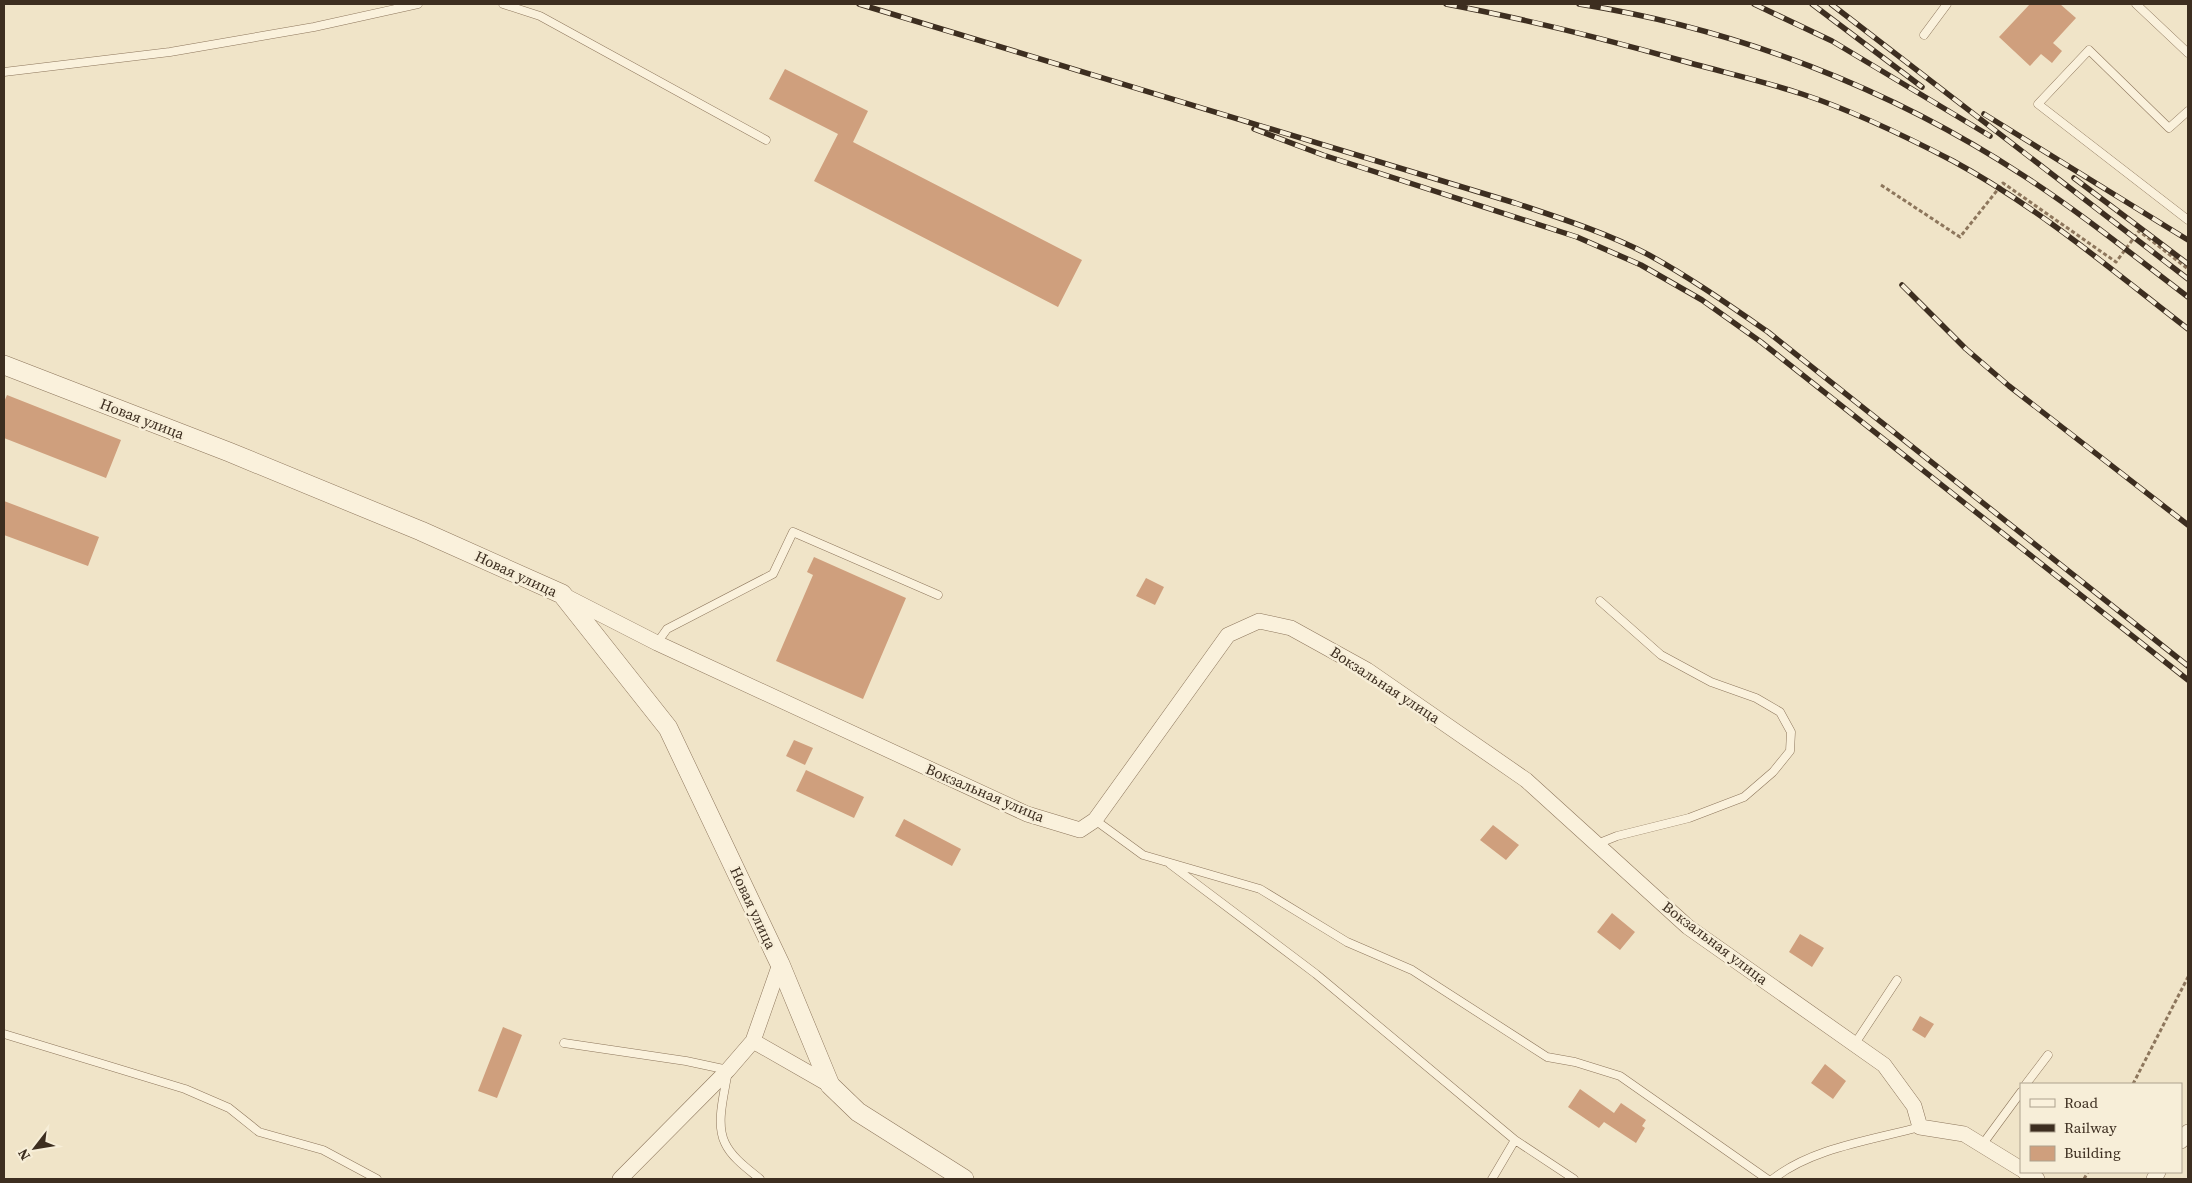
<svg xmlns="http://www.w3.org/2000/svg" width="2192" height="1183" viewBox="0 0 2192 1183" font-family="'Source Serif 4',serif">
  <rect width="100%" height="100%" fill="#f0e4c8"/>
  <path fill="#cf9f7d" d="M 2030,4 L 2060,4 L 2076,18 L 2053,43 L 2062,51 L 2052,63 L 2041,54 L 2030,66 L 1999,37 Z
    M 785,69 L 868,111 L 853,142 L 1082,260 L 1058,307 L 814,181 L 838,134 L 769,99 Z
    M 7,395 L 121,440 L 106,478 L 4,438 L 4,402 Z
    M 4,501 L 99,537 L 88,566 L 4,535 Z
    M 814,557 L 906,598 L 863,699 L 776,661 L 813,575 L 807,572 Z
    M 1146,578 L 1164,587 L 1155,605 L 1136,596 Z
    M 794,740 L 813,748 L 805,765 L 786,756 Z
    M 806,770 L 864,797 L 854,818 L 796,791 Z
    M 904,819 L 961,849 L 952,866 L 895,836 Z
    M 1493,825 L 1519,845 L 1506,860 L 1480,840 Z
    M 1612,913 L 1635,932 L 1620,950 L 1597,932 Z
    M 1800,934 L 1824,948 L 1812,967 L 1789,952 Z
    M 1920,1016 L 1934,1024 L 1925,1038 L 1912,1030 Z
    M 503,1027 L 522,1035 L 497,1098 L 478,1091 Z
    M 1825,1064 L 1846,1081 L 1833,1099 L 1811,1083 Z
    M 1580,1089 L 1614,1113 L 1621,1103 L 1646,1120 L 1642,1126 L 1645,1128 L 1636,1143 L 1604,1122 L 1599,1128 L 1568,1107 Z"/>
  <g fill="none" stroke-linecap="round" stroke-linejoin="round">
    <defs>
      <path id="service" d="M 503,4 L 540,16 L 766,140
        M 2136,4 L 2188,53
        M 1924,35 L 1947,4
        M 4,72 L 170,52 L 314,27 L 418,4
        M 2188,111 L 2169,128 L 2089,50 L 2038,104 L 2188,220
        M 657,643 L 667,629 L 773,574 L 793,532 L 938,595
        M 1095,820 L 1143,855 L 1260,889 L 1347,942 L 1412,970 L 1547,1057 L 1575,1062 L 1620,1076 L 1767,1179
        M 1597,844 L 1617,836 L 1689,818 L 1744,797 L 1773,772 L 1790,751 L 1791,732 L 1780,712 L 1756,698 L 1711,682 L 1661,655 L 1600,601
        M 1170,864 L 1316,974 L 1515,1140 L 1574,1179
        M 4,1034 L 185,1089 L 229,1108 L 259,1132 L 323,1150 L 377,1179
        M 564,1043 L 686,1061 L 728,1070 C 725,1092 715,1123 725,1143 C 732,1158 748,1169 760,1179
        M 1854,1045 L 1897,980
        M 2026,1084 L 2048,1055
        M 1982,1145 L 2021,1092
        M 1492,1179 L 1515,1140
        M 1773,1179 C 1812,1148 1872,1140 1920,1127"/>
      <path id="minor" d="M 565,596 L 657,643 L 1027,814 L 1080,830 L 1095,820 L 1228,635 L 1259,621 L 1291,628 L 1367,670 L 1526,780 L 1688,927 L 1884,1065 L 1914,1106 L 1920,1127 L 1964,1134 L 2021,1169
        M 753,1041 L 830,1085
        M 2181,1141 L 2188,1132
        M 2025,1172 L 2037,1179
        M 620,1179 L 728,1070 L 753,1041 L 780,964
        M 2154,1179 L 2158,1172"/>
      <path id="tertiary" d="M 4,365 L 229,452 L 421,531 L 562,594 L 668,728 L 780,964 L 830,1085 L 858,1112 L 964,1179"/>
    </defs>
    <use href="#service" stroke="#8d765c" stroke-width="9"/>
    <use href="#minor" stroke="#8d765c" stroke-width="16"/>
    <use href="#tertiary" stroke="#8d765c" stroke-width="20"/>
    <path stroke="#8d765c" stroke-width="3" stroke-dasharray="4 2.5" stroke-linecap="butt" d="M 1881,185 L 1960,237 L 2003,183 L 2116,262 L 2139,231 L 2188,269
      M 2133,1084 L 2188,977
      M 2084,1179 L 2088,1172"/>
    <use href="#service" stroke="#faf1dc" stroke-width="8"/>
    <use href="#minor" stroke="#faf1dc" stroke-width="15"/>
    <use href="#tertiary" stroke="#faf1dc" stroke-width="19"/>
    <defs>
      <path id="rail" d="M 859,4 L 1515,203 C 1560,218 1607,233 1649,255 C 1691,278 1729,305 1768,332 L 2188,666
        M 1446,4 C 1526,19 1605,39 1683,61 C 1722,72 1763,81 1802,94 C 1854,111 1905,136 1953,161 C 2038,207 2113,271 2188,329
        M 1579,4 C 1737,29 1890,88 2024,176 C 2081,213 2134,256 2188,297
        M 1754,4 L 1832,41 L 1990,136
        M 1812,4 L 1922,87
        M 1831,4 L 2188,279
        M 1984,114 L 2188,240
        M 1254,129 L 1323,155 L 1577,237 L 1641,265 L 1702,300 L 1761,342 L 2188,680
        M 2074,178 L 2188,264
        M 1902,285 L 1966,349 L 2009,386 L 2188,525"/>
    </defs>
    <use href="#rail" stroke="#3d2e20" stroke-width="5.5"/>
    <use href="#rail" stroke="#f7eed8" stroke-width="4" stroke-dasharray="11" stroke-linecap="butt"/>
  </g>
  <g text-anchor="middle" stroke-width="5" stroke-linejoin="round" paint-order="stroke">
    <g font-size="15" fill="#3d2e20" stroke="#f7eed8">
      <text transform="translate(142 419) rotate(21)" y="5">Новая улица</text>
      <text transform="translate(516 574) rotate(25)" y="5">Новая улица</text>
      <text transform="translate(1385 685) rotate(33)" y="5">Вокзальная улица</text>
      <text transform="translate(985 793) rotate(23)" y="5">Вокзальная улица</text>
      <text transform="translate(753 908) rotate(65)" y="5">Новая улица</text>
      <text transform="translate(1715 943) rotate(37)" y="5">Вокзальная улица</text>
    </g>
  </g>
  <rect width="2192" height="1183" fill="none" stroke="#3d2e20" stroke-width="10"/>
  <rect x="2020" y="1083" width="162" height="90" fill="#f7eed8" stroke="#ada18e"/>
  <rect x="2030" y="1099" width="25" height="8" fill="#faf1dc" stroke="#ada18e"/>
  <text x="2064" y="1108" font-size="15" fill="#3d2e20">Road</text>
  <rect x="2030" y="1124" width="25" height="8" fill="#3d2e20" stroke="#ada18e"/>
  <text x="2064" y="1133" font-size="15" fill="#3d2e20">Railway</text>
  <rect x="2030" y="1146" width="25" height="15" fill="#cf9f7d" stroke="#ada18e"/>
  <text x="2064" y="1158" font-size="15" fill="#3d2e20">Building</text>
  <g transform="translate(35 1148) rotate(239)" stroke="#f7eed8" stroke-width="4" paint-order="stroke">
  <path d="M0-4L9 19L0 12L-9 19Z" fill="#3d2e20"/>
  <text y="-8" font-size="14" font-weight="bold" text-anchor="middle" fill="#3d2e20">N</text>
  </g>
</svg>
